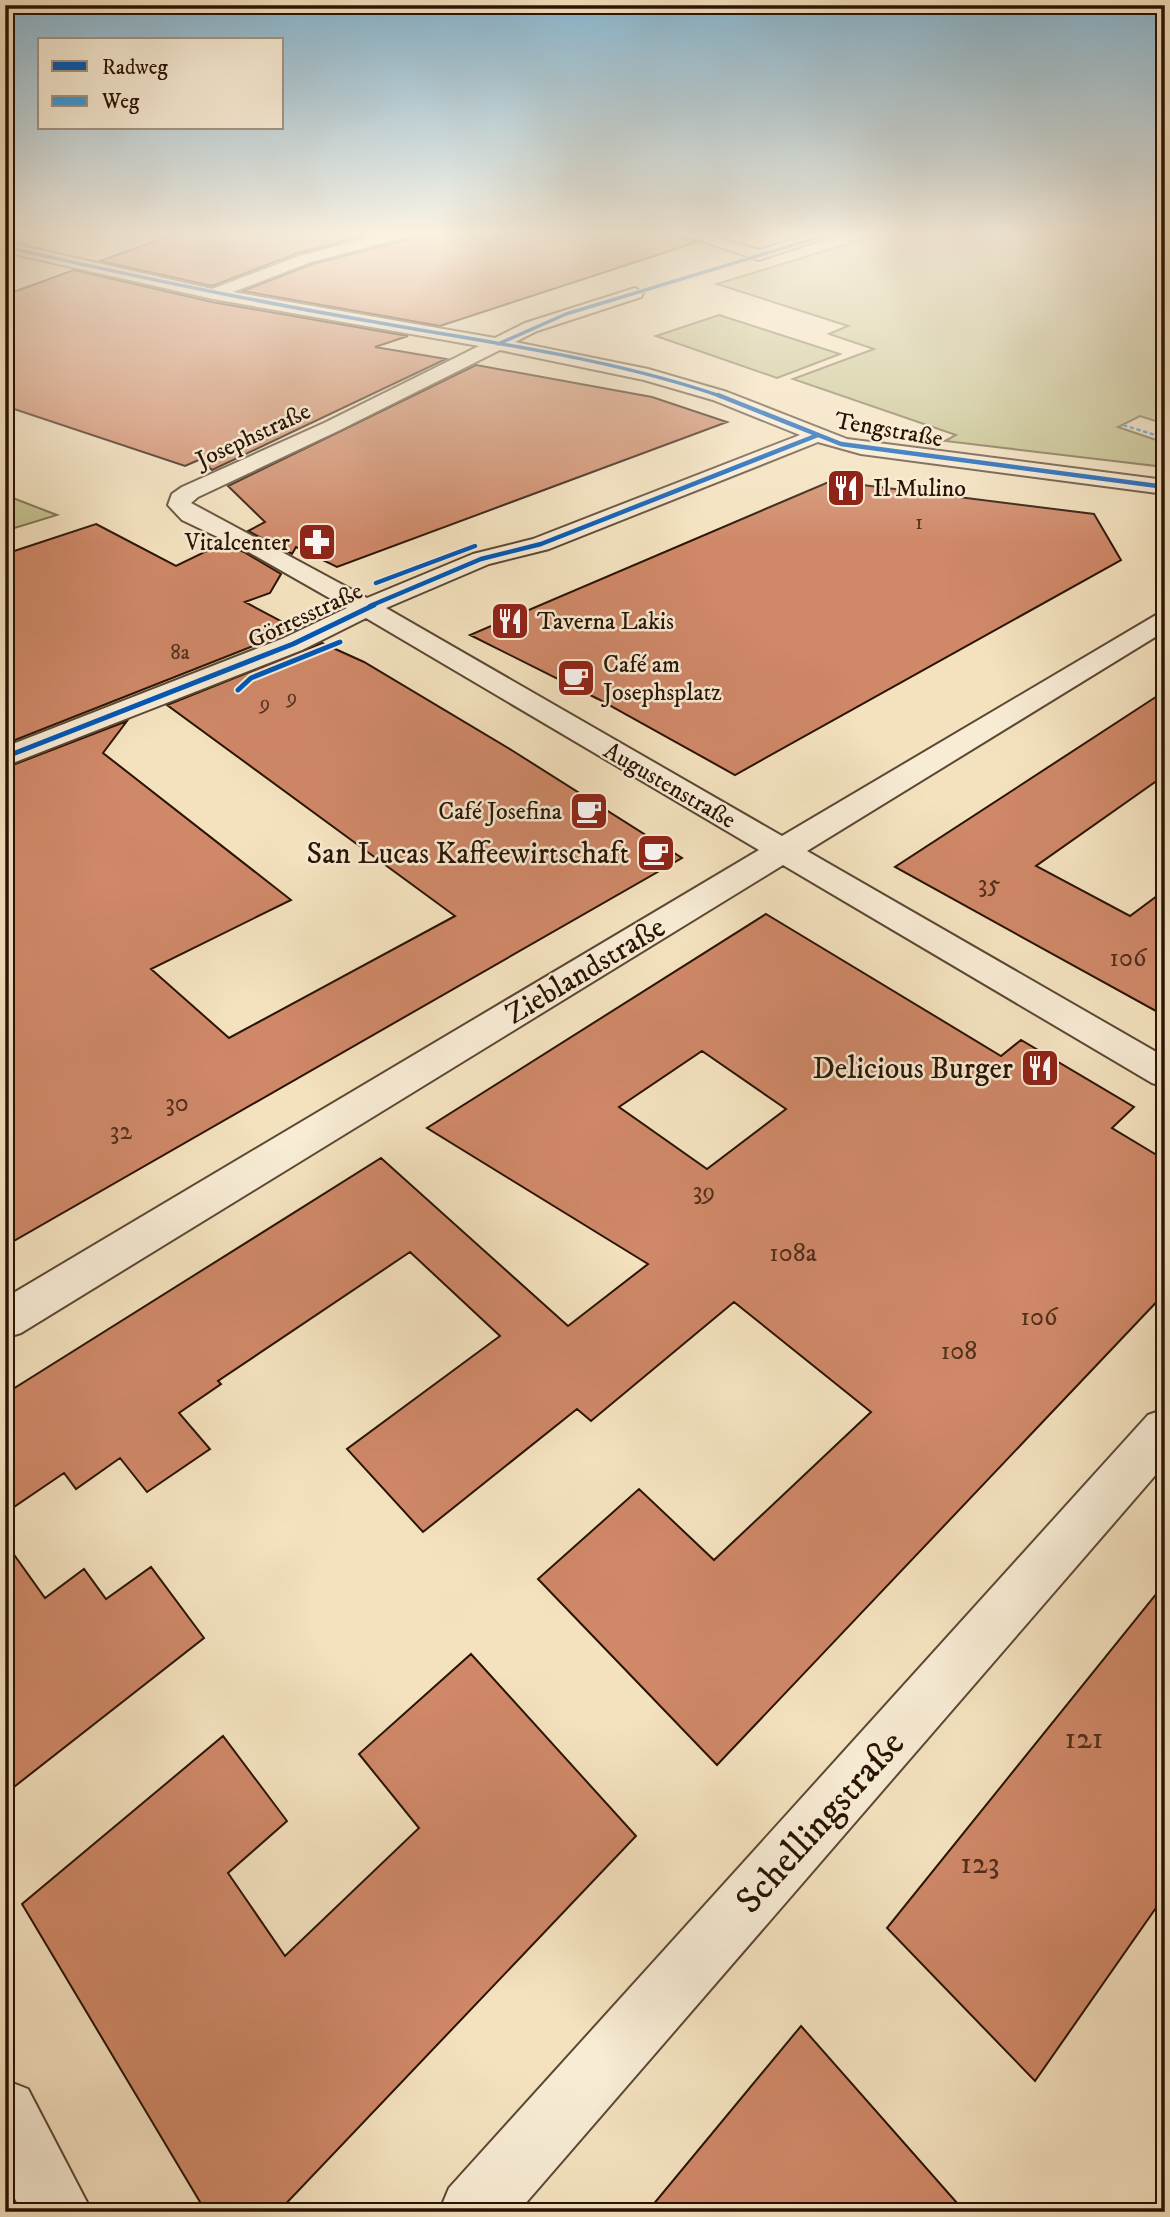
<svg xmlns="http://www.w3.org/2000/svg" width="1170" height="2217" viewBox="0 0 1170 2217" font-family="'IM FELL DW Pica',serif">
  <rect width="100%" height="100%" fill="#f4e2bf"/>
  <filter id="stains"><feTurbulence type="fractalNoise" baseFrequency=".00286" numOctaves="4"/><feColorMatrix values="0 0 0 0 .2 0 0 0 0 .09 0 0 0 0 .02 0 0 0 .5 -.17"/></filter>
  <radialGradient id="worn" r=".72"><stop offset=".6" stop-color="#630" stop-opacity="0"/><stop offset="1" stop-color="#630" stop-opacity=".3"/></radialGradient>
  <path fill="#c3c18c" stroke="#766a48" stroke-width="2" d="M 883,233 L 1165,233 L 1165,424 L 1140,416 L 1118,427 L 1165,443 L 1165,467 L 945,441 L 956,435 L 793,379 L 874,349 L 829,334 L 848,326 L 717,284 Z
    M 719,315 L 840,354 L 777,378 L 656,336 Z
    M 5,495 L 57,515 L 5,531 Z"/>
  <path fill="#cf8868" stroke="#2a1304" stroke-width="2" fill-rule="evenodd" d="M 178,233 L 377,233 L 298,253 L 212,286 L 100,261 Z
    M 415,233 L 674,233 L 697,242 L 440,326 L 243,291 L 312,264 L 410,239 Z
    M 74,270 L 212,302 L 408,336 L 375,347 L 446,359 L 212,470 L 201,459 L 185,466 L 5,406 L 5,295 Z
    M 476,365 L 652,397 L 727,422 L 337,567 L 296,547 L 292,554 L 248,531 L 265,522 L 228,486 Z
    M 831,481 L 1094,514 L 1121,560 L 735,775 L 598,699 L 470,635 Z
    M 96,524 L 176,566 L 223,543 L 244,552 L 281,574 L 270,593 L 245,602 L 296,629 L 5,744 L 5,554 Z
    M 322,643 L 364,662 L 513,751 L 682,858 L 5,1246 L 5,768 L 127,721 L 103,753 L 291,900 L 151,969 L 229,1038 L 455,916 L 167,705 Z
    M 1165,691 L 1165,775 L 1036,866 L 1130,916 L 1165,890 L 1165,1016 L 895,867 Z
    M 766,914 L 1001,1056 L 1021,1040 L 1134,1107 L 1112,1128 L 1165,1160 L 1165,1293 L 717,1765 L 538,1579 L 639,1489 L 714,1560 L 871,1412 L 734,1302 L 591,1421 L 577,1409 L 423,1532 L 347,1449 L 500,1336 L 410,1252 L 218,1381 L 221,1384 L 179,1413 L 210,1449 L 147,1492 L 120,1458 L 76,1489 L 64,1473 L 5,1513 L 5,1394 L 381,1158 L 568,1326 L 648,1264 L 427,1128 ZM 702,1051 L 786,1109 L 707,1169 L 619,1107 Z
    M 5,1542 L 45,1598 L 84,1569 L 106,1599 L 151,1567 L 204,1638 L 5,1794 Z
    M 1165,1583 L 1165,1895 L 1035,2081 L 887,1928 Z
    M 471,1654 L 636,1836 L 278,2212 L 206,2212 L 22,1904 L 223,1736 L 287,1821 L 228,1873 L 285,1956 L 419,1828 L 359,1754 Z
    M 801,2026 L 965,2212 L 647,2212 Z"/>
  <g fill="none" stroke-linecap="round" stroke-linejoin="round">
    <defs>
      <path id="minor" d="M 387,233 L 412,233 L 409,236 L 311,262 L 233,292 L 495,338 L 525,323 L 635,288 L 643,293 L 641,297 L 537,331 L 515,342 L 648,369 L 727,392 L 847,439 L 1165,480 L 1165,494 L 861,454 L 818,442 L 549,549 L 489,564 L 386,608 L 782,836 L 1156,615 L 1165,612 L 1165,631 L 807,851 L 1165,1057 L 1165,1087 L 1152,1083 L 783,865 L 21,1333 L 5,1338 L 5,1298 L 759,850 L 366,618 L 302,650 L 5,766 L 5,747 L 284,638 L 347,608 L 245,550 L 182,520 L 168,505 L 172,494 L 182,487 L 324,423 L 479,346 L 213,299 L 5,252 L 5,242 L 212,289 L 299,256 ZM 500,350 L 644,380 L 713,400 L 800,435 L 533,539 L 473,554 L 367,598 L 191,503 L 198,497 L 338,431 Z
        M 677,233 L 701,233 L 759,250 L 817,233 L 841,233 L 759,260 Z
        M 1165,1409 L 1165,1464 L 518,2212 L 439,2212 L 449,2188 L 1148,1415 Z
        M 5,2080 L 28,2089 L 92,2212 L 22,2212 L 5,2180 Z"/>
    </defs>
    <use href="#minor" stroke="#5c4733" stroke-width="4"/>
    <use href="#minor" fill="#f8ecd5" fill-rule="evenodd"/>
    <path stroke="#3d9add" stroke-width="2.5" stroke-dasharray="4.5 2.5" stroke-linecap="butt" d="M 1123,425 L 1165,438"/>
    <defs>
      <path id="cycleway-far2" d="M 5,247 C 128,275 251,301 375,322 C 490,343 611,358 723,397
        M 498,344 L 566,314 L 833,233"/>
      <path id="cycleway-far1" d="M 718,395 L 841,444 L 1165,487
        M 376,583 L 475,546
        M 370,606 L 481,559 L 541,544 L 818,435"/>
      <path id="cycleway" d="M 238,690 L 251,678 L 340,642
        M 5,757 L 293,644 L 374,605"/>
    </defs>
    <use href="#cycleway-far2" stroke="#f8ecd5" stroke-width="5"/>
    <use href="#cycleway-far1" stroke="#f8ecd5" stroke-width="7"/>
    <use href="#cycleway" stroke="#f8ecd5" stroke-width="9"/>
    <use href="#cycleway-far2" stroke="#0057b8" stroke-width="3.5"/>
    <use href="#cycleway-far1" stroke="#0057b8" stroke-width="4.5"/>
    <use href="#cycleway" stroke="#0057b8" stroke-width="5"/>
  </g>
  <linearGradient id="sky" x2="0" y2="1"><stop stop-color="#89b8d3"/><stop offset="0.43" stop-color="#faf2e2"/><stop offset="1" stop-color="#faf2e2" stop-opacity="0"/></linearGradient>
  <rect width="1170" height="543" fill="url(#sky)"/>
  <defs>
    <symbol id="restaurant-square" viewBox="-11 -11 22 22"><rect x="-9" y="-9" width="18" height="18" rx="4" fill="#8f2418" stroke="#f8ecd5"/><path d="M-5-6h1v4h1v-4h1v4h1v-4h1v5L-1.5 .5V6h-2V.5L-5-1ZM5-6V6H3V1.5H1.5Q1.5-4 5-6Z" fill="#fff"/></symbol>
    <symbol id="pharmacy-square" viewBox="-11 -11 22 22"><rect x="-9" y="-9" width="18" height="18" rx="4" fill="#8f2418" stroke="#f8ecd5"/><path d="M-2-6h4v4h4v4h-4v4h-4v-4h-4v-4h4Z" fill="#fff"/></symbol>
    <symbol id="cafe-square" viewBox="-11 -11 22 22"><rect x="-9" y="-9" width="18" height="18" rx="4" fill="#8f2418" stroke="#f8ecd5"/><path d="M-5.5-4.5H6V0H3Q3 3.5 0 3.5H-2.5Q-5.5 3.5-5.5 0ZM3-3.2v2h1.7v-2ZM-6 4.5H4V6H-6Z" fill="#fff"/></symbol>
  </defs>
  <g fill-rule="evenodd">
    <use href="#restaurant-square" x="824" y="466" width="44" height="44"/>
    <use href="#pharmacy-square" x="295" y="520" width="44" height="44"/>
    <use href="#restaurant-square" x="488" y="599" width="44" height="44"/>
    <use href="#cafe-square" x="554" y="656" width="44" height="44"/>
    <use href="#cafe-square" x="567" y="789" width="44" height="44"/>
    <use href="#cafe-square" x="634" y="831" width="44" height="44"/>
    <use href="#restaurant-square" x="1018" y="1046" width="44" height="44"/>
  </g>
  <g text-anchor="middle" stroke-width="5" stroke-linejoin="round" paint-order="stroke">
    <g font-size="21" fill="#53301d">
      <text x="919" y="529">1</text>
      <text x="180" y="659">8a</text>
      <text x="292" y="704">9</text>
      <text x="265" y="710">9</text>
    </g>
    <g font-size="24" fill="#2a1304" stroke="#f8ecd5">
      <text transform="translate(889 429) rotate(10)" y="8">Tengstraße</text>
      <text transform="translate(253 435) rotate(-25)" y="8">Josephstraße</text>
      <text transform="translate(305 615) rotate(-25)" y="8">Görresstraße</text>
      <text transform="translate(670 785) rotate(30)" y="8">Augustenstraße</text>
    </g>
    <g font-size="24" fill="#2a1304" stroke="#f8ecd5" text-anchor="start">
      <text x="873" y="496">Il Mulino</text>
      <text x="290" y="550" text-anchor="end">Vitalcenter</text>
      <text x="537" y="629">Taverna Lakis</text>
      <text x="603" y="672">Café am<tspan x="603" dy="28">Josephsplatz</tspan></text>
      <text x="562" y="819" text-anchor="end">Café Josefina</text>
    </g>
    <g font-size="26" fill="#53301d">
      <text x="989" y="892">35</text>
      <text x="1128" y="966">106</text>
      <text x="177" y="1111">30</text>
      <text x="121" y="1139">32</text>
      <text x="704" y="1199">39</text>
      <text x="793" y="1261">108a</text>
      <text x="1039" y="1325">106</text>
      <text x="959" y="1359">108</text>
    </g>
    <g font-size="30" fill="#2a1304" stroke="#f8ecd5" text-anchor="end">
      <text x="629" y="863">San Lucas Kaffeewirtschaft</text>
      <text x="1013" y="1078">Delicious Burger</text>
    </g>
    <g font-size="30" fill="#2a1304" stroke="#f8ecd5">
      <text transform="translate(585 970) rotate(-31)" y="10">Zieblandstraße</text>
    </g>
    <g font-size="32" fill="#53301d">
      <text x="1084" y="1748">121</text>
      <text x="980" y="1873">123</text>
    </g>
    <g font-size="37" fill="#2a1304" stroke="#f8ecd5">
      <text transform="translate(819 1821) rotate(-48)" y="13">Schellingstraße</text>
    </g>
  </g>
  <rect width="1170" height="2217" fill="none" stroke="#f4e2bf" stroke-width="28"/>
  <rect x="7" y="7" width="1156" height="2203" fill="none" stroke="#2a1304" stroke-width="3.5"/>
  <rect x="14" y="14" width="1142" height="2189" fill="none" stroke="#2a1304" stroke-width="2"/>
  <rect x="38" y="38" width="245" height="91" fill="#f8ecd5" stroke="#a69581" stroke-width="2"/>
  <rect x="52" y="61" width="35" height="10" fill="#0057b8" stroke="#a69581" stroke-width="2"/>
  <text x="102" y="74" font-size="21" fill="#2a1304">Radweg</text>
  <rect x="52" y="96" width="35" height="10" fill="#3d9add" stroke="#a69581" stroke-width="2"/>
  <text x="102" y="108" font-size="21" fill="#2a1304">Weg</text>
  <rect width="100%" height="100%" filter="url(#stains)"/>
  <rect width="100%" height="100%" fill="url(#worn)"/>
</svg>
